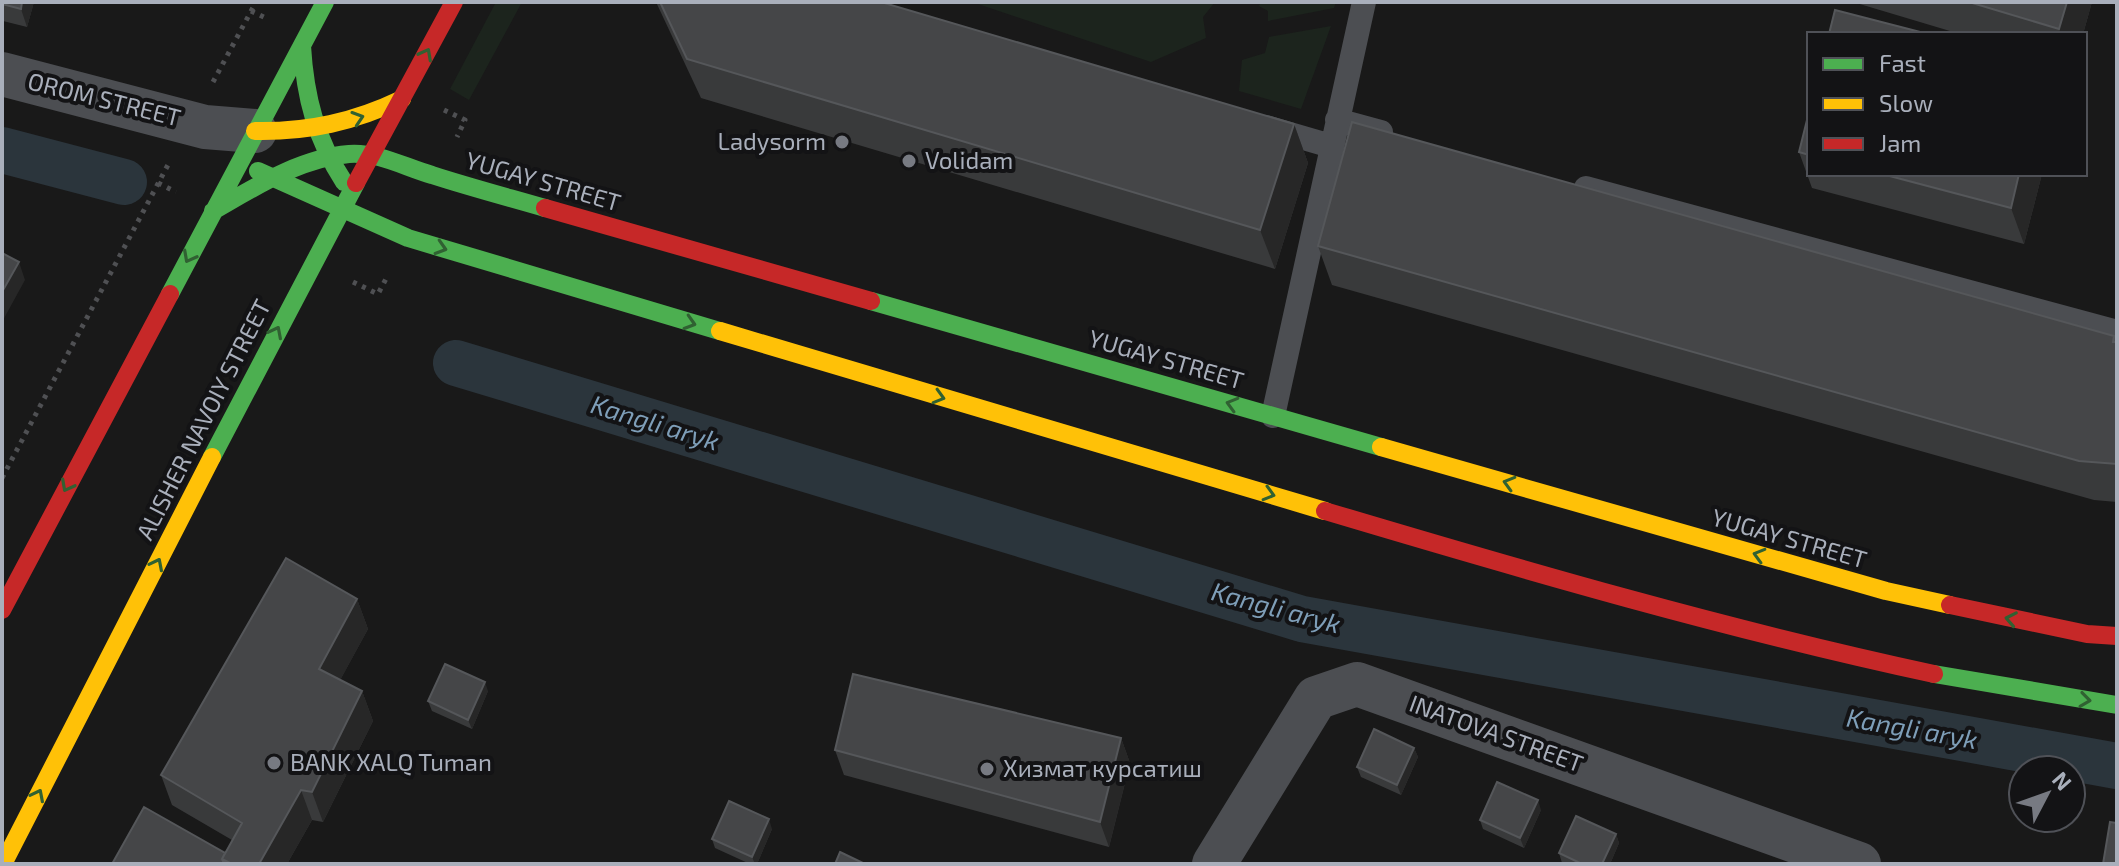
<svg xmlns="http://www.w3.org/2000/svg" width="2119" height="866" viewBox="0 0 2119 866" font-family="'Exo 2',sans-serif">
  <rect width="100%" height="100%" fill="#191919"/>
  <path fill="#1c241d" d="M 496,2 L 522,2 L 469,100 L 450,89 Z
    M 972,2 L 1215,2 L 1203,17 L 1206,38 L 1151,62 Z
    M 1261,2 L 1336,2 L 1334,8 L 1268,21 L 1268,11 L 1259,6 Z
    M 1331,26 L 1301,109 L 1239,91 L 1242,60 L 1265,53 L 1269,37 Z"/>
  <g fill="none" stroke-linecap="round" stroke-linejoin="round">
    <path stroke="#2b353c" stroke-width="46" d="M 2,150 L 124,182
      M 456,363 L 1302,619 L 2117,766"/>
    <path stroke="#4f5053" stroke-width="5" stroke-dasharray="4 6" stroke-linecap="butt" d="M 251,11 L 268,19
      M 213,82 L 256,2
      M 444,110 L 465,120 L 457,137
      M 158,183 L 176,192
      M 353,282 L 378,294 L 388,275
      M 2,478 L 170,161"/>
    <path stroke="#4c4e52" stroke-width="24" d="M 1337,120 L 1381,132
      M 1266,127 L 1331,146
      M 1586,188 L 2117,332
      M 1273,416 L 1364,2"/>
    <path stroke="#4c4e52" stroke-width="44" d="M 2,74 L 205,127 L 255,131
      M 1214,864 L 1316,698 L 1357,684 L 1859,864"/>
    <path stroke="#4caf50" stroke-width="18" d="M 302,46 C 305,97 316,139 344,182
      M 258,171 L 408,238 L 720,331
      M 213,211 C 255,187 300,158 349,154 C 379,152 404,167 432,175 C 469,187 507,197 545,208
      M 170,294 L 325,2
      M 871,301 L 1381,447
      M 212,457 L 356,183
      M 1934,674 L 2117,705"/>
    <path stroke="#ffc107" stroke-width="18" d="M 255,131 C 308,132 354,122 402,99
      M 720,331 L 1325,511
      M 1381,447 L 1886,591 L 1950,605
      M 3,864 L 212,457"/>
    <path stroke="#c62828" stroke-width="18" d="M 356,183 L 454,2
      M 545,208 L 871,301
      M 1325,511 C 1526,571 1729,630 1934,674
      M 1950,605 L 2087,634 L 2117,636
      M 2,610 L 170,294"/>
  </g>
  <path fill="#393a3b" d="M 2,2 L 34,2 L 27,27 L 3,21 Z
    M 656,2 L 881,2 L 1294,124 L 1308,163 L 1275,269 L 701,98 Z
    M 1853,2 L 2092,2 L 2083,34 L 1960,34 Z
    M 1809,112 L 1809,174 L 2042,174 L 2024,244 L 1812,188 L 1799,152 Z
    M 1318,246 L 2117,342 L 2117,502 L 2094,500 L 1332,285 Z
    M 357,599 L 368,629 L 340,680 L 362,691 L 373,721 L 323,822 L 312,820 L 287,864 L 112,864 L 225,853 L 232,840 L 172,805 L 161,775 Z
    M 488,691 L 472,729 L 432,711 L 428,701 Z
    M 1121,738 L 1130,763 L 1109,847 L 844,775 L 835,750 Z
    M 1414,748 L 1418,757 L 1401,795 L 1361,777 L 1357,767 Z
    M 1541,810 L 1524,848 L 1483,829 L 1480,820 Z
    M 772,829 L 757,864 L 750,864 L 715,848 L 712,839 Z
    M 1616,834 L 1619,843 L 1610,864 L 1562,863 L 1559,853 Z"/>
  <path fill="#272727" d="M 22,2 L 34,2 L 27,27 L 21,9 Z
    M 2067,2 L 2092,2 L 2083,34 L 2061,34 L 2059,29 Z
    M 1294,124 L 1308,163 L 1275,269 L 1260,230 Z
    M 2019,174 L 2042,174 L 2024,244 L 2011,208 Z
    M 19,262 L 25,280 L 2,322 L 2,292 Z
    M 357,599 L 368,629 L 330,699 L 319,669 Z
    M 485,682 L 488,691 L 472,729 L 468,720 Z
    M 362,691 L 373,721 L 323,822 L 312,792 Z
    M 1121,738 L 1130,763 L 1109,847 L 1100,822 Z
    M 1414,748 L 1418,757 L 1401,795 L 1397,785 Z
    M 301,790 L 312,820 L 287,864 L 259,864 Z
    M 1538,800 L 1541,810 L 1524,848 L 1520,838 Z
    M 769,819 L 772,829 L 757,864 L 755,864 L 752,857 Z
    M 1616,834 L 1619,843 L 1610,864 L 1602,864 Z"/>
  <path fill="#454648" stroke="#55575a" stroke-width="2" d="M 2,2 L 22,2 L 21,9 L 2,4 Z
    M 660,2 L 881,2 L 1294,124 L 1260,230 L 687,59 Z
    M 1969,2 L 2067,2 L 2059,29 Z
    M 1835,10 L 1928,34 L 1829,34 Z
    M 1809,112 L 1809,155 L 1799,152 Z
    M 1352,122 L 2114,336 L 2113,342 L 2117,342 L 2117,464 L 2079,461 L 1318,246 Z
    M 1882,174 L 2019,174 L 2011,208 Z
    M 2,253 L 19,262 L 2,292 Z
    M 286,558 L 357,599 L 319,669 L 362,691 L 312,792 L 301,790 L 259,864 L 232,864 L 222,859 L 242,823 L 161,775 Z
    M 445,664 L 485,682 L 468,720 L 428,701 Z
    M 853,674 L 1121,738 L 1100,822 L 835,750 Z
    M 1374,729 L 1414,748 L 1397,785 L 1357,767 Z
    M 1497,782 L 1538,800 L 1520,838 L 1480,820 Z
    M 729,801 L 769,819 L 752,857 L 712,839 Z
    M 144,807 L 225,853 L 222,859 L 224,864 L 112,864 Z
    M 1576,816 L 1616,834 L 1602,864 L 1582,864 L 1559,853 Z
    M 2110,822 L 2117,823 L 2117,864 L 2103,864 Z
    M 840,852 L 865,864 L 835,864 Z"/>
  <defs><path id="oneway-chevron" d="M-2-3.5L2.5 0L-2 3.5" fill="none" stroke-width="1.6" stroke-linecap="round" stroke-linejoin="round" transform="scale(2)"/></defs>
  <g stroke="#306132">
    <use href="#oneway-chevron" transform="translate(426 54) rotate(-62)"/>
    <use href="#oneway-chevron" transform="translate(358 118) rotate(-18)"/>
    <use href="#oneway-chevron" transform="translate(441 248) rotate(17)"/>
    <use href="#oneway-chevron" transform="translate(189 257) rotate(118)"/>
    <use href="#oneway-chevron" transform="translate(690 323) rotate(17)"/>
    <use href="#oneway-chevron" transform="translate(276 332) rotate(-63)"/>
    <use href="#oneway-chevron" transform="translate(939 397) rotate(16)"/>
    <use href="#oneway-chevron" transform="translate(1232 404) rotate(-164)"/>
    <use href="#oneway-chevron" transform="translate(1509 483) rotate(-164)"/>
    <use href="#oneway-chevron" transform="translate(67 486) rotate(118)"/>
    <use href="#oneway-chevron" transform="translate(1269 494) rotate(16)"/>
    <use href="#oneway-chevron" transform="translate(1759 555) rotate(-164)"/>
    <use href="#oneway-chevron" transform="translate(157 564) rotate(-63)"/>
    <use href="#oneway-chevron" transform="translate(2011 619) rotate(-169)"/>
    <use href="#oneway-chevron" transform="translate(2085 700) rotate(8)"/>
    <use href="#oneway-chevron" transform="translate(38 795) rotate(-63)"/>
  </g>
  <g fill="#777a82" stroke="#131315" stroke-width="3">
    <circle cx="842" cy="142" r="8"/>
    <circle cx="909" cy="161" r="8"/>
    <circle cx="274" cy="763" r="8"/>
    <circle cx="987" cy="769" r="8"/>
  </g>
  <g text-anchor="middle" stroke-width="8" stroke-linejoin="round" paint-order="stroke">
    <g font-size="24" fill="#a9afbb" stroke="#131315">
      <text transform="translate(104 100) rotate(14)" y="8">OROM STREET</text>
      <text transform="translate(543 182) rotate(16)" y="8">YUGAY STREET</text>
      <text transform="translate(1166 360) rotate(16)" y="8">YUGAY STREET</text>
      <text transform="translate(204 420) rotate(-63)" y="8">ALISHER NAVOIY STREET</text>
      <text transform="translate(1789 539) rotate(16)" y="8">YUGAY STREET</text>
      <text transform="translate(1496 734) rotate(20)" y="8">INATOVA STREET</text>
    </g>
    <g font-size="24" fill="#a9afbb" stroke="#131315" text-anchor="start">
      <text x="826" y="150" text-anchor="end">Ladysorm</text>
      <text x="925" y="169">Volidam</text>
      <text x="290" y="771">BANK XALQ Tuman</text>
      <text x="1003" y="777">Хизмат курсатиш</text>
    </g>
    <g font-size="26" font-style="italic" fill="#7e9eb8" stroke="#131315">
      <text transform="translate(655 423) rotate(17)" y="9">Kangli aryk</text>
      <text transform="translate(1276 608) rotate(15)" y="9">Kangli aryk</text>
      <text transform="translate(1912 729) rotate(10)" y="9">Kangli aryk</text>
    </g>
  </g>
  <rect width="2119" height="866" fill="none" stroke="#a9afbb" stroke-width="8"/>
  <rect x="1807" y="32" width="280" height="144" fill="#131315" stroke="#4f5157" stroke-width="2"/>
  <rect x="1823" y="58" width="40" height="12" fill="#4caf50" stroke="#4f5157" stroke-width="2"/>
  <text x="1879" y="72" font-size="24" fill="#a9afbb">Fast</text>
  <rect x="1823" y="98" width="40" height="12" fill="#ffc107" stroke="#4f5157" stroke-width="2"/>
  <text x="1879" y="112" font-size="24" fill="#a9afbb">Slow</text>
  <rect x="1823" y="138" width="40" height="12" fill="#c62828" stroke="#4f5157" stroke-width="2"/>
  <text x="1879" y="152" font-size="24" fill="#a9afbb">Jam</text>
  <g transform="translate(2047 794) rotate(49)"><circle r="38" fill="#131315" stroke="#4f5157" stroke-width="2"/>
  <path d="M0-6L14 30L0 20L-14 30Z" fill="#777a82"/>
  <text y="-12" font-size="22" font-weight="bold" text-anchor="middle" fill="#a9afbb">N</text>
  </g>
</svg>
